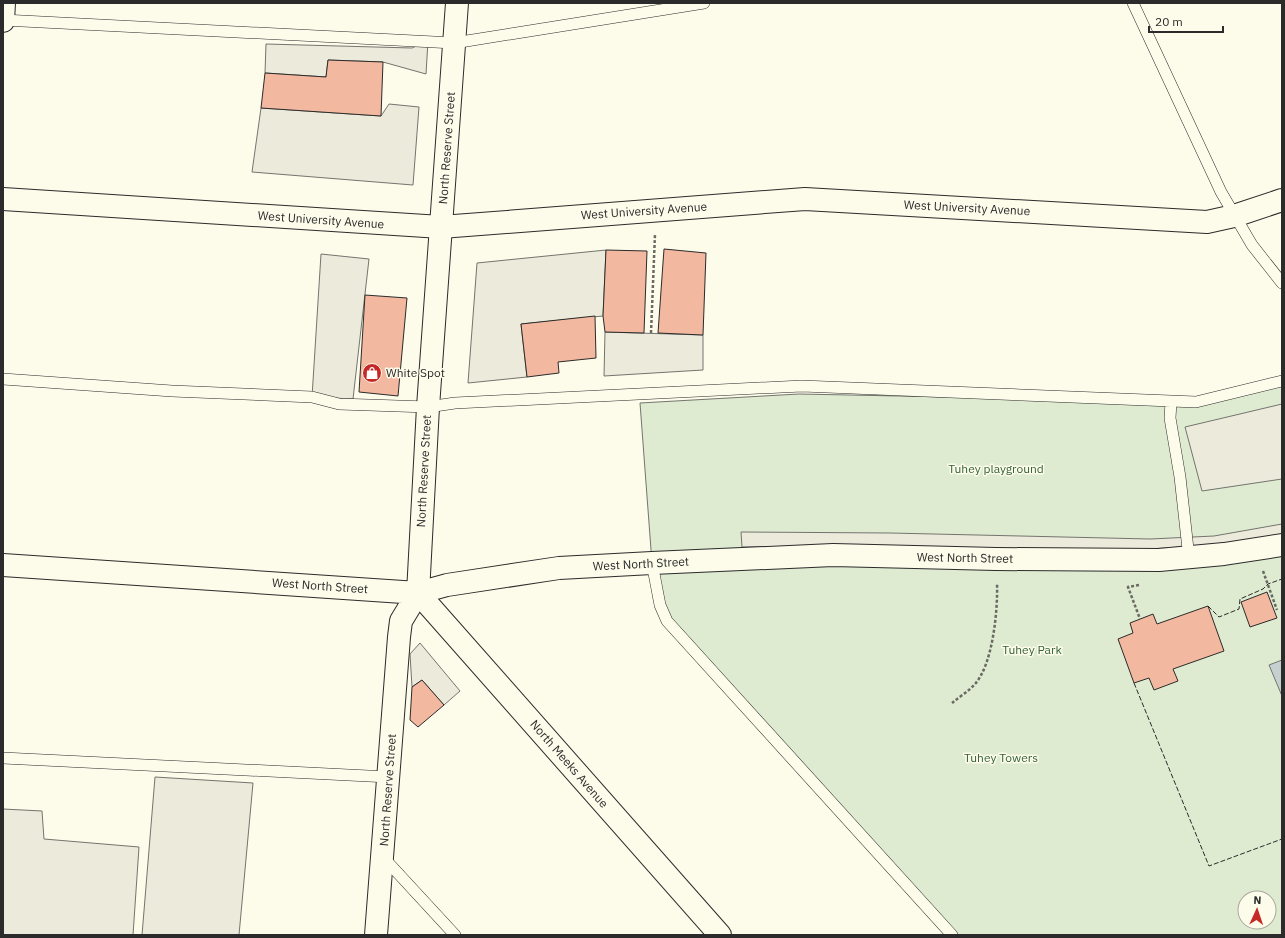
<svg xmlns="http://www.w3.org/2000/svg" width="1285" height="938" viewBox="0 0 1285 938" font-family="'IBM Plex Sans',sans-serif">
  <rect width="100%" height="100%" fill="#fdfbea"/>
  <path fill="#deebd1" stroke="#74746e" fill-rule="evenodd" d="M 1282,385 L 1282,935 L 952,935 L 667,621 L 652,563 L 640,403 L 799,394 L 1196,402 ZM 1245,898 L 1269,898 L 1269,922 L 1245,922 Z"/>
  <path fill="#eceadb" stroke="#74746e" d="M 428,41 L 426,74 L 383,62 L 328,60 L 326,77 L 265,73 L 266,44 L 412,48 Z
    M 389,104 L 419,107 L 413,185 L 252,172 L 261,108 L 381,116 Z
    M 606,250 L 603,316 L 521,324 L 527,377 L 468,383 L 477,263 Z
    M 321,254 L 369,259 L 353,399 L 312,397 Z
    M 605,332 L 703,335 L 703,370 L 604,376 Z
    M 1282,404 L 1282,479 L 1202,491 L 1185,427 Z
    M 1282,524 L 1282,534 L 1217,545 L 1130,550 L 849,546 L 742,547 L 741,532 L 890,533 L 1150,539 L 1214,536 Z
    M 420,643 L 460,691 L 444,705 L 422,680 L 412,687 L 410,654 Z
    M 155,777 L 253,783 L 239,935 L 142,935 Z
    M 3,809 L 42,811 L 44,839 L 139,847 L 133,935 L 3,935 Z"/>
  <path fill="#c7d0d0" stroke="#74746e" d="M 1282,660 L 1282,696 L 1269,665 Z"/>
  <path fill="#f2b8a0" stroke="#2b2b2b" d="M 328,60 L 383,62 L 381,116 L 261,108 L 265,73 L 326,77 Z
    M 664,249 L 706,253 L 703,335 L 658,333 Z
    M 606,250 L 647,251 L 644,333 L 605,332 L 603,316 Z
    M 365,295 L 407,298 L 398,396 L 359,392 Z
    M 595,316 L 596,358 L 558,362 L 559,373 L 527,377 L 521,324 Z
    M 1267,592 L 1277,618 L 1250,627 L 1241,602 Z
    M 1208,606 L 1224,651 L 1173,669 L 1178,681 L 1154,690 L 1149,678 L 1134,683 L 1118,639 L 1133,633 L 1130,623 L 1153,614 L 1157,624 Z
    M 422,680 L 444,705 L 418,727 L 410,720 L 412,687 Z"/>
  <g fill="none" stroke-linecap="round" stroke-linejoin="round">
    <defs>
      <path id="lane" d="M 1133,3 L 1221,192 L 1252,245 L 1282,283
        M 3,20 L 454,43 L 704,3
        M 3,379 L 172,391 L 312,397 L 339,404 L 428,407 L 455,403 L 802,386 L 1196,402 L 1282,381
        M 1171,402 L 1170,418 L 1180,477 L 1189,558
        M 652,563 L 660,605 L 667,621 L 952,935
        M 3,758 L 389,777
        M 383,857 L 455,935"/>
      <path id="street" d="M 3,21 L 4,3
        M 3,565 L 418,593 L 447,585 L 559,568 L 652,563 L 833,555 L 996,559 L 1159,560 L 1224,554 L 1282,545
        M 418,593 L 720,935
        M 376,935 L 399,637 L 401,621 L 418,593 L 428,407 L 457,3"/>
      <path id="secondary" d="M 3,199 L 441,227 L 805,199 L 1207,222 L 1234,216 L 1282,200"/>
    </defs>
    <use href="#lane" stroke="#2b2b2b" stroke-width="12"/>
    <use href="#street" stroke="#2b2b2b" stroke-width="24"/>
    <use href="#secondary" stroke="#2b2b2b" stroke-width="24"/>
    <path stroke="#6a6964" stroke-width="2.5" stroke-dasharray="3 2" stroke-linecap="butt" d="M 651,333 L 655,234
      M 1263,571 L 1277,610
      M 1139,585 L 1128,587 L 1140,619
      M 952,703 C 959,697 969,691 975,684 C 993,664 998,609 997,583"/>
    <use href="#lane" stroke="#fdfbea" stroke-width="11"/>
    <use href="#street" stroke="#fdfbea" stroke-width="22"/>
    <use href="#secondary" stroke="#fdfbea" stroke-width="22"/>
    <path stroke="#2b2b2b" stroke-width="1" stroke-dasharray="5 2" stroke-linecap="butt" d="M 1208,606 L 1219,617 L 1239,609 L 1240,599 L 1263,589 L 1268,584 L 1282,579
      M 1134,683 L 1209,866 L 1282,839"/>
  </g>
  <defs>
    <symbol id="shop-disc" viewBox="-11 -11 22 22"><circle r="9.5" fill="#c62828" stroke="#fdfbea"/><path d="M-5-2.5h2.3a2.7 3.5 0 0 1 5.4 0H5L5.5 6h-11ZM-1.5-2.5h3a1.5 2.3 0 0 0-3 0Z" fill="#fff"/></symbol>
  </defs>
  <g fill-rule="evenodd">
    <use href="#shop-disc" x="361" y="362" width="22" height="22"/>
  </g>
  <g text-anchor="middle" stroke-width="3" stroke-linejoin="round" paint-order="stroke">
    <g font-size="12" fill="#2b2b2b" stroke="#fdfbea">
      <text transform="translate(447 148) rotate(-86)" y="4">North Reserve Street</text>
      <text transform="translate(967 208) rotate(3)" y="4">West University Avenue</text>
      <text transform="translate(644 211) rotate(-4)" y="4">West University Avenue</text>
      <text transform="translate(321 220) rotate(4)" y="4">West University Avenue</text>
      <text transform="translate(424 471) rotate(-87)" y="4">North Reserve Street</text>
      <text transform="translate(965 558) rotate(1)" y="4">West North Street</text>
      <text transform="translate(641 564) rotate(-3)" y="4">West North Street</text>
      <text transform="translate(320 586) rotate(4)" y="4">West North Street</text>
      <text transform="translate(569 764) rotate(49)" y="4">North Meeks Avenue</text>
      <text transform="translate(388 790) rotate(-86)" y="4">North Reserve Street</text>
    </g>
    <g font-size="12" fill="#2b2b2b" stroke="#fdfbea" text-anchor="start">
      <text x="386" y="377">White Spot</text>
    </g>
    <g font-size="12" fill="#34623c" stroke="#fdfbea">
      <text x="996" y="473">Tuhey playground</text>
      <text x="1032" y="654">Tuhey Park</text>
      <text x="1001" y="762">Tuhey Towers</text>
    </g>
  </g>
  <rect width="1285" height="938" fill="none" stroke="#2b2b2b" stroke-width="8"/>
  <g transform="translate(1257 910) rotate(3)"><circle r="19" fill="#fdfbea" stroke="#a9a89e"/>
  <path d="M0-3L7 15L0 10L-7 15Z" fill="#c62828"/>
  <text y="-6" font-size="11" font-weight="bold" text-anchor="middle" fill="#2b2b2b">N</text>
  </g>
  <path d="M1149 26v6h74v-6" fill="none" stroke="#2b2b2b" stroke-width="2"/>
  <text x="1155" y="26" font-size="12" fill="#2b2b2b" stroke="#fdfbea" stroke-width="3" paint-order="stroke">20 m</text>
</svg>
